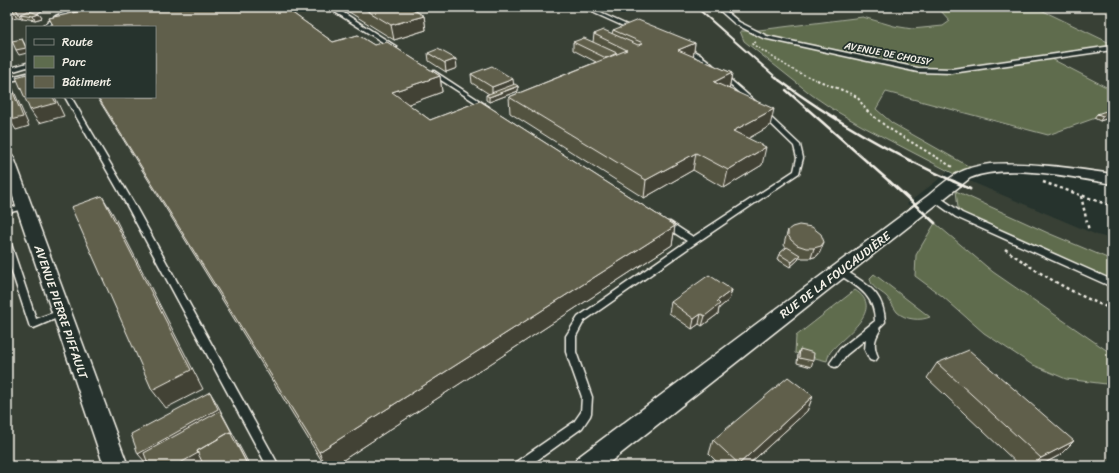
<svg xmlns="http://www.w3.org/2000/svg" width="1119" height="473" viewBox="0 0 1119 473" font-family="Sriracha,sans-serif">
  <rect width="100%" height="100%" fill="#26332d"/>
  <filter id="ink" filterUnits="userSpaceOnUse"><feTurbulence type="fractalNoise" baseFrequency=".025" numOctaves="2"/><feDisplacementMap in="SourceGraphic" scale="8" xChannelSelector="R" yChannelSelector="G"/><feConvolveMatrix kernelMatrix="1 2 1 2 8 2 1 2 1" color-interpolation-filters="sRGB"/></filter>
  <g filter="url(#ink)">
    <path fill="#374036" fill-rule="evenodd" d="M 7,7 L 1112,7 L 1112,179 L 1057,170 L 977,171 L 892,123 L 876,109 L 886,93 L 812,95 L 862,126 L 909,149 L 948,172 L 907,204 L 920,210 L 960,177 L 1097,235 L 1112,239 L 1112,466 L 7,466 ZM 27,27 L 155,27 L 155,97 L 27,97 Z"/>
    <path fill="#5e6c4e" stroke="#a9ae9b" d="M 1035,7 L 1112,44 L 1112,48 L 1048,57 L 1112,90 L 1112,112 L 1048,135 L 886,92 L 876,109 L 892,123 L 977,171 L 960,177 L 862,126 L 834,110 L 812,95 L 744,41 L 740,31 L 751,31 L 863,17 L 894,26 L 912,29 L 943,26 L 950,21 L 940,10 L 944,8 Z
      M 956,191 L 1048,233 L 1112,260 L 1112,284 L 959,215 Z
      M 935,223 L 993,272 L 1112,354 L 1112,387 L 1106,384 L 1066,379 L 1031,364 L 984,333 L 942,296 L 915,276 L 916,255 Z
      M 874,274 L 930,317 C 921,321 905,320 897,312 C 893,307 891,301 886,296 C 879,290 871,288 870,278 Z
      M 855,290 C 886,309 844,336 832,350 C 829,353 828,357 827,361 L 795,353 L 796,336 Z"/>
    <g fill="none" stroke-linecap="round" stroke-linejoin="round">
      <defs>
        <path id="lane" d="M 77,7 L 85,7 L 64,15 L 47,27 L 42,27 L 56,16 Z
          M 327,7 L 336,8 L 397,47 L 392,48 Z
          M 581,7 L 587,7 L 636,29 L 632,30 Z
          M 716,7 L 721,7 L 739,22 L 767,36 L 918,68 L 952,69 L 1112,46 L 1112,50 L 952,73 L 918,72 L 763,38 L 735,24 Z
          M 682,48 C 694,48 709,61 717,69 L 712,70 L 695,56 L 682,50 Z
          M 27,63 L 27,67 L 7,73 L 7,69 Z
          M 430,71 L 434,71 L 489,107 L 488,108 L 484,108 L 430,73 Z
          M 27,73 L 27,77 L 7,82 L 7,78 Z
          M 721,75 L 725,75 L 757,103 L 757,105 L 753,105 L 721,77 Z
          M 65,97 L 71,97 L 133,202 L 279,466 L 267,466 L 125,202 Z
          M 764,112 L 766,113 L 800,145 L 803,158 L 799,173 L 693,245 L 584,321 L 576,336 L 576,352 L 592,397 L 591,413 L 590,416 L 582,428 L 529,466 L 514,466 L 516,462 L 574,422 L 581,412 L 582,397 L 566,352 L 566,336 L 578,317 L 687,241 L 664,226 L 663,224 L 664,222 L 670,222 L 693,237 L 794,171 L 797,158 L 794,146 L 762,115 L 762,113 Z
          M 932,196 L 938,196 L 962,213 L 1112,280 L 1112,287 L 956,217 L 932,200 L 931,198 Z
          M 24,204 L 27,204 L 28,206 L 27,208 L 7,213 L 7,209 Z
          M 7,241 L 11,244 L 36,319 L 61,310 L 64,311 L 66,313 L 64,315 L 36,327 L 33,328 L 30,327 L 7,257 Z
          M 840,268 C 845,270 849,273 854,276 C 873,288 884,298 885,322 L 879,328 L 880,330 C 874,340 873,346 878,357 L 876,360 L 873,361 L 870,360 L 865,350 L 866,339 L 846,355 L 838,366 L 835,367 L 832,366 L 830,363 L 840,349 L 875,321 C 875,294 856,286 837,273 L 836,271 L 837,269 Z"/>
        <path id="street" d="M 7,154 L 12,155 L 14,158 L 128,466 L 104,466 L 7,179 Z
          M 990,164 C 1031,162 1072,168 1112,174 L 1112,184 C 1073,177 1006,163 970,178 L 605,466 L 574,466 L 577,458 L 929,195 C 950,177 962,167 990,164 Z"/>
      </defs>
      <use href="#lane" stroke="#f4f1e8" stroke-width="3"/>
      <use href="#street" stroke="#f4f1e8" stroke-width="3"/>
      <path stroke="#f4f1e8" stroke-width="1.5" stroke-dasharray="2 2" stroke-linecap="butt" d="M 756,42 L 752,44 L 795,71 L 819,81"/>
      <path stroke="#f4f1e8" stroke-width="2" stroke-dasharray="2.5 2.5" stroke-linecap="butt" d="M 817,80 L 852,94 L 858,98 L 866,110 L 888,128 L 954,168"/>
      <path stroke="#f4f1e8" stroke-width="2.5" stroke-dasharray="3 3" stroke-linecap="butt" d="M 1043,182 L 1112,206
        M 1081,196 L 1089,231
        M 1005,249 C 1038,273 1073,294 1112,309"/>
      <use href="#lane" fill="#26332d" fill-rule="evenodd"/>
      <use href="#street" fill="#26332d" fill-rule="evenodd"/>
      <path stroke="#f4f1e8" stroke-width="2" d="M 696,7 L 780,81"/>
      <path stroke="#f4f1e8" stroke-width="2.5" d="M 779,80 C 834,121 893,154 955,182
        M 786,90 L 890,182"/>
      <path stroke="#f4f1e8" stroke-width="3" d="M 889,181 L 935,223
        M 953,181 L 970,189"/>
    </g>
    <path fill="#535240" stroke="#f4f1e8" d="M 7,7 L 39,7 L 42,11 L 37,13 L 39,14 L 42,18 L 35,20 L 17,17 Z
      M 102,7 L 284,7 L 333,42 L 358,35 L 374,45 L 387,42 L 440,76 L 442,92 L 408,104 L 430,120 L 480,101 L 675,226 L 672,245 L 334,466 L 325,466 L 97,97 L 155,97 L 155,27 L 54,27 L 49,18 Z
      M 341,7 L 409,7 L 424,16 L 426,30 L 394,40 Z
      M 613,30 L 695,43 L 693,57 L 732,73 L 729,89 L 770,126 L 748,138 L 762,165 L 724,188 L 693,170 L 644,198 L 510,113 L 509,97 L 596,62 L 573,50 L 573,42 L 593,42 L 594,34 L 612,34 Z
      M 428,53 L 457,68 L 446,72 L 429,61 Z
      M 471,74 L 518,86 L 518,91 L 489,102 L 486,100 L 486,95 L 489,94 L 472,83 Z
      M 1097,114 L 1111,117 L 1100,121 L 1094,118 Z
      M 788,230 L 820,252 L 817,256 L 811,258 L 802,258 L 800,257 L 798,260 L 790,267 L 777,259 L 779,254 L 786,248 L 784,245 L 785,240 Z
      M 732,290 L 729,300 L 719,308 L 718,314 L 702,326 L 699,324 L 692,329 L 669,313 L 671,302 Z
      M 800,349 L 813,361 L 811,367 L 797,363 L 798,354 Z
      M 937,363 L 1060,455 L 1039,466 L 1020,466 L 927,378 Z
      M 813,396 L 807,411 L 747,466 L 721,466 L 709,454 L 713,440 Z"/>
    <path fill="#434234" stroke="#f4f1e8" d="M 7,7 L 11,7 L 17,17 L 7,19 Z
      M 15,7 L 39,7 L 42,11 L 34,15 L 20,14 L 23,18 L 21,18 Z
      M 39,14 L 42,18 L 35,20 L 33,16 Z
      M 424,16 L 426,30 L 394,40 L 391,25 Z
      M 22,39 L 27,48 L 27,53 L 19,55 L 16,50 Z
      M 695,43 L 693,59 L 678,50 Z
      M 456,59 L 457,68 L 446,72 L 445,63 Z
      M 732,73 L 729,90 L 714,82 Z
      M 440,76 L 442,92 L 395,109 L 392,92 Z
      M 513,79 L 514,88 L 492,96 L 492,87 Z
      M 8,80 L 13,89 L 29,126 L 16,130 L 10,120 Z
      M 518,86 L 518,91 L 489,102 L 489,97 Z
      M 53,97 L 55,97 L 64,116 L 39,123 L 30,110 Z
      M 774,109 L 770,126 L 730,149 L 733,131 Z
      M 1112,113 L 1111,117 L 1100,121 L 1103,116 Z
      M 766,147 L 762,165 L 724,188 L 728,170 Z
      M 696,153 L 693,170 L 644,198 L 646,180 Z
      M 102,196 L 113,214 L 203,389 L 166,408 L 152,390 Z
      M 675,226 L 672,245 L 334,466 L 326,466 L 319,452 Z
      M 824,242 L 820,252 L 817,256 L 811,258 L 814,248 Z
      M 800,255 L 798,260 L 790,267 L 792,262 Z
      M 7,289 L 11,305 L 7,307 Z
      M 732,290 L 729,300 L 719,308 L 718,314 L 702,326 L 705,316 L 717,301 Z
      M 701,314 L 699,324 L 692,329 L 694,319 Z
      M 210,392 L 216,402 L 250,466 L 248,466 L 237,444 L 199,466 L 175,466 L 224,419 L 146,463 L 138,454 Z
      M 813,396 L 807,411 L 747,466 L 738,466 L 739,464 Z
      M 1074,441 L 1060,455 L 1039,466 L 1033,466 L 1041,458 Z"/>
    <path fill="#605f4b" stroke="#f4f1e8" d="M 102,7 L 284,7 L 333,42 L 358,35 L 374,45 L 387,42 L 440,76 L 392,92 L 430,120 L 480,101 L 675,226 L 319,452 L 98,97 L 155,97 L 155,27 L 54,27 L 49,18 Z
      M 361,7 L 409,7 L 424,16 L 391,25 Z
      M 28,11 L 39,14 L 33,16 L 20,14 Z
      M 638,20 L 695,43 L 678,50 L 732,73 L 714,82 L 774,109 L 733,131 L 766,147 L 728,170 L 696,153 L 646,180 L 509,97 L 627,50 L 594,34 L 604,30 L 638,45 L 643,43 L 613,30 Z
      M 584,38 L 617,53 L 606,58 L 573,42 Z
      M 22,39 L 26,48 L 16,50 L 12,41 Z
      M 438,49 L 456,59 L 445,63 L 428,53 Z
      M 492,66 L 513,79 L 492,87 L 471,74 Z
      M 27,74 L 27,97 L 53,97 L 56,103 L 30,110 L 16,77 Z
      M 8,80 L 23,117 L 10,120 L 7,112 L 7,81 Z
      M 515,84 L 518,86 L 489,97 L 486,95 Z
      M 1109,110 L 1112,111 L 1112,113 L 1103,116 L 1097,114 Z
      M 102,196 L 191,370 L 152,390 L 71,207 Z
      M 799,225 L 812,227 L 821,234 L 824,242 L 821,246 L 814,248 L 806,248 L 797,245 L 791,240 L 788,235 L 788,230 L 792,227 Z
      M 787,247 L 800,255 L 792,262 L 779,254 Z
      M 709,275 L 732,290 L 717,301 L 720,304 L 705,316 L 701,314 L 694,319 L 671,302 Z
      M 800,349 L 814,353 L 813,361 L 799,358 Z
      M 969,350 L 1074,441 L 1041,458 L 937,363 Z
      M 788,377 L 813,396 L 739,464 L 713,440 Z
      M 210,392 L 218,409 L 138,454 L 131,434 Z
      M 220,411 L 232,433 L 230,432 L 197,451 L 198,453 L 175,466 L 149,466 L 144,453 Z
      M 230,432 L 248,466 L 204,466 L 197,451 Z"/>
  </g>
  <g text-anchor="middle" stroke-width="3.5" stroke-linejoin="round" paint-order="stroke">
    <g font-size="10" fill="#f4f1e8" stroke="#26332d">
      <text transform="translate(888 53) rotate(11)" y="4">AVENUE DE CHOISY</text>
    </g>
    <g font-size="12" fill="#f4f1e8" stroke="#26332d">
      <text transform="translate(835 275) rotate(-37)" y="4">RUE DE LA FOUCAUDIÈRE</text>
      <text transform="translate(61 312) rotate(71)" y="4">AVENUE PIERRE PIFFAULT</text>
    </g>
  </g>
  <rect width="1119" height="473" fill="none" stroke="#26332d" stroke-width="24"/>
  <rect x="12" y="12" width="1095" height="449" fill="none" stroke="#f4f1e8" stroke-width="1.5" filter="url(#ink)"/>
  <rect x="26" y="26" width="130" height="72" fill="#26332d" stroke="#787f78"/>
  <rect x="34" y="39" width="20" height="6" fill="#26332d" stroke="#787f78"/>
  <text x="62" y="46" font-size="12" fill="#f4f1e8">Route</text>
  <rect x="34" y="56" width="20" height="12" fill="#5e6c4e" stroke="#787f78"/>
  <text x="62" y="66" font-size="12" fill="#f4f1e8">Parc</text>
  <rect x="34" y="76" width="20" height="12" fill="#605f4b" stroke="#787f78"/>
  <text x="62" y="86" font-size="12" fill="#f4f1e8">Bâtiment</text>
</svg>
